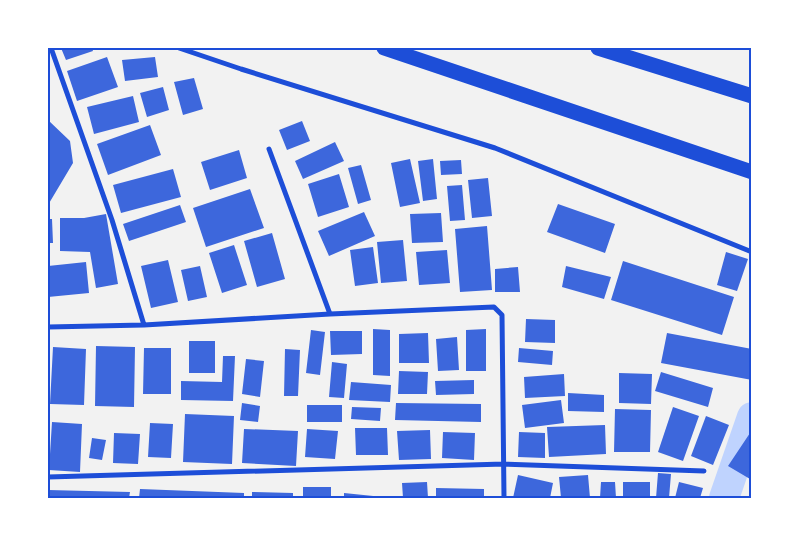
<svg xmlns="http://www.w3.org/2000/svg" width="799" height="546" viewBox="0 0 799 546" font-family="Karla,sans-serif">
  <rect width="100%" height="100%" fill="#f2f2f2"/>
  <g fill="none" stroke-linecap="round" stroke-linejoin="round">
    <path stroke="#bfd3fe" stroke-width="30" d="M 724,498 L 752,417"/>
  </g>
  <path fill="#3d67dc" d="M 61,48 L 92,48 L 93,51 L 66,60 Z
    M 107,57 L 118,87 L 77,101 L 67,71 Z
    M 155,57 L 158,77 L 125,81 L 122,60 Z
    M 194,78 L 203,109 L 183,115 L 174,82 Z
    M 163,87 L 169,110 L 147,117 L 140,93 Z
    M 133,96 L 139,122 L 94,134 L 87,107 Z
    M 48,120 L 70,141 L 73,163 L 48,205 Z
    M 302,121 L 310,141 L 287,150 L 279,130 Z
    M 150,125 L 161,155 L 108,175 L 97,144 Z
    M 335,142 L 344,161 L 303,179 L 295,161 Z
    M 239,150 L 247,178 L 210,190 L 201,162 Z
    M 410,159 L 420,203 L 400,207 L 391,163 Z
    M 433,159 L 437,199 L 423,201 L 418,161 Z
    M 461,160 L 462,174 L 441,175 L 440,161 Z
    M 361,165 L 371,200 L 358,204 L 348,168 Z
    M 173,169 L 181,197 L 121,213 L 113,185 Z
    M 339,174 L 349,207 L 318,217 L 308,184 Z
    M 488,178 L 492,216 L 472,218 L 468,180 Z
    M 462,185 L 465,220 L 450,221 L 447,186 Z
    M 250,189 L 264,228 L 206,247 L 193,208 Z
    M 558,204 L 615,224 L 605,253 L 547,232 Z
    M 180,205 L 186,222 L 129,241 L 123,224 Z
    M 364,212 L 375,236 L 329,256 L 318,231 Z
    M 441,213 L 443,242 L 412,243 L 410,214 Z
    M 106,214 L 118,284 L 96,288 L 90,252 L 60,251 L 60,218 L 84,218 Z
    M 48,219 L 52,219 L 53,243 L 48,243 Z
    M 487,226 L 492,290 L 460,292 L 455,229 Z
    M 272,233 L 285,279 L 257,287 L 244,241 Z
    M 403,240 L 407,281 L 381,283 L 377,242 Z
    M 234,245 L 247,285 L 222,293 L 209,253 Z
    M 373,247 L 378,283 L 355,286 L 350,250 Z
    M 447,250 L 450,283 L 419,285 L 416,252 Z
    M 726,252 L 748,259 L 737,291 L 717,285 Z
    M 168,260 L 178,302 L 151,308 L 141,266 Z
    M 623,261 L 734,297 L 722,335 L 611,300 Z
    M 86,262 L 89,293 L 48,297 L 48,266 Z
    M 200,266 L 207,297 L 188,301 L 181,270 Z
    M 566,266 L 611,277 L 604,299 L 562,287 Z
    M 518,267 L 520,292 L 495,292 L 495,269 Z
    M 526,319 L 555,320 L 555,343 L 525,342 Z
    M 373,329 L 390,330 L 390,376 L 373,375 Z
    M 486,329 L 486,371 L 466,371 L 466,330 Z
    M 311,330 L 325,332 L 320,375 L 306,373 Z
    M 330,331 L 362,331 L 362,354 L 331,355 Z
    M 428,333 L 429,363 L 399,363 L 399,334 Z
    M 667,333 L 752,349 L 752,380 L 661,363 Z
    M 457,337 L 459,370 L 438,371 L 436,339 Z
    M 189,341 L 215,341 L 215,373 L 189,373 Z
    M 96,346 L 135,347 L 134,407 L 95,406 Z
    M 53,347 L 86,349 L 84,405 L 50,404 Z
    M 144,348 L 171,348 L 171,394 L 143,394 Z
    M 519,348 L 553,351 L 552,365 L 518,362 Z
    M 285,349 L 300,350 L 298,396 L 284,396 Z
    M 223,356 L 235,356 L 233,401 L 181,400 L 181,381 L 222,382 Z
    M 246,359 L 264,361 L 260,397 L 242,394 Z
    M 332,362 L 347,364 L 344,398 L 329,397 Z
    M 399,371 L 428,372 L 427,394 L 398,394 Z
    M 661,372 L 713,388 L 708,407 L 655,391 Z
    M 619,373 L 652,374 L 651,404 L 619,403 Z
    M 564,374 L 565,396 L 525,398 L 524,377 Z
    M 474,380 L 474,394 L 436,395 L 435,381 Z
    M 351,382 L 391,385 L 390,402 L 349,400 Z
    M 568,393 L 604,395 L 604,412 L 568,411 Z
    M 561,400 L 564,423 L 525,428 L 522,405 Z
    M 242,403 L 260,406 L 258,422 L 240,420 Z
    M 396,403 L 481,404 L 481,422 L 395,420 Z
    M 307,405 L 342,405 L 342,422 L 307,422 Z
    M 352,407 L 381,408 L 380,421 L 351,419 Z
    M 673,407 L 699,416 L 683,461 L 658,452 Z
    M 615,409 L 651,410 L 650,452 L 614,452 Z
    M 185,414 L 234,416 L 232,464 L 183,462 Z
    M 706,416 L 729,425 L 713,465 L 691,456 Z
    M 52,422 L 82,424 L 80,472 L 49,470 Z
    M 150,423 L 173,424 L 171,458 L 148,457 Z
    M 605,425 L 606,454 L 549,457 L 547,427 Z
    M 355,428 L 387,428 L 388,455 L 356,455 Z
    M 244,429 L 298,431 L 296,466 L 242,463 Z
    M 307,429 L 338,431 L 335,459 L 305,457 Z
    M 430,430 L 431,459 L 399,460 L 397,431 Z
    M 752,430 L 752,477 L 750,479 L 728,466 Z
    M 443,432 L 475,433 L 474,460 L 442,458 Z
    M 519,432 L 545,433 L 545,458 L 518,457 Z
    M 114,433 L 140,434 L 138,464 L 113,463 Z
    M 92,438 L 106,440 L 102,460 L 89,458 Z
    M 658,473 L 671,474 L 669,498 L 656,498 Z
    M 518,475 L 553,483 L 550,498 L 513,498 Z
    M 588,475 L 590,498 L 561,498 L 559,477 Z
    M 427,482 L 428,498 L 403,498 L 402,483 Z
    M 601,482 L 615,482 L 616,498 L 600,498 Z
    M 623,482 L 650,482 L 650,498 L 623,498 Z
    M 679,482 L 703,488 L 700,498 L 675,498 Z
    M 303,487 L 331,487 L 331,498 L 303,498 Z
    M 436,488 L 484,489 L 484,498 L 436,498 Z
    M 140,489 L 244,493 L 244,498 L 139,498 Z
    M 48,490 L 130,492 L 129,498 L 48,498 Z
    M 252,492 L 293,493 L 293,498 L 252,498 Z
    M 344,493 L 383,497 L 383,498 L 344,498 Z"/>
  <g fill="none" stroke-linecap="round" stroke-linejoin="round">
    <path stroke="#1d4ed8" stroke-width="5" d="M 51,48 L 112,220 L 144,325
      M 179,48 L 241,69 L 495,148 L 752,252
      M 269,149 L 330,314
      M 48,327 L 144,325 L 330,314 L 494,307 L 502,315 L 504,498
      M 48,477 L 504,464 L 704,471"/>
    <path stroke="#1d4ed8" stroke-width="15" d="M 384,48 L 752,172
      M 598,48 L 752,96"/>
  </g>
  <rect width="799" height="546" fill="none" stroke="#ffffff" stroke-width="98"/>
  <rect x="49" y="49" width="701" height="448" fill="none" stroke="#1d4ed8" stroke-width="2"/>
</svg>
